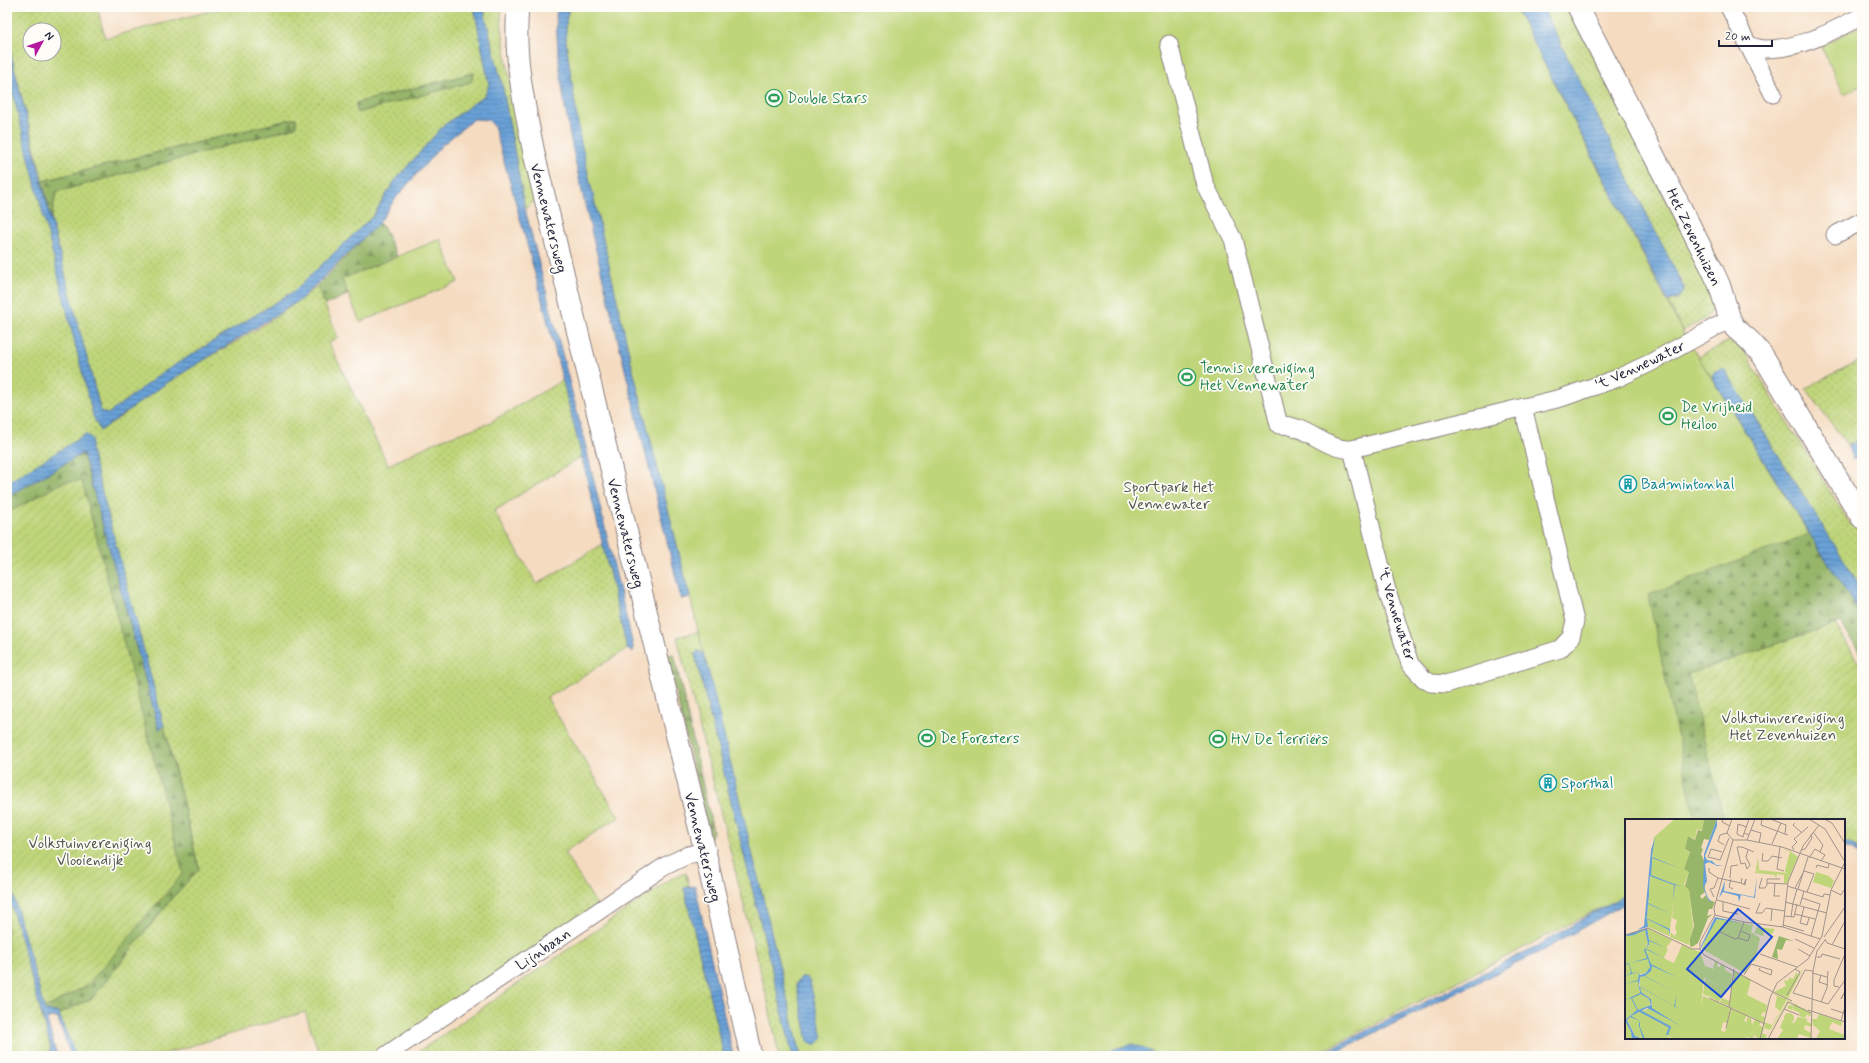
<svg xmlns="http://www.w3.org/2000/svg" width="1869" height="1063" viewBox="0 0 1869 1063" font-family="Mynerve,sans-serif">
  <defs>
    <pattern id="grass-dots" width="8" height="8" patternUnits="userSpaceOnUse"><rect width="8" height="8" fill="#bfd57a"/><path d="M2 2h.1M6 6h.1" fill="none" stroke="#a4b76a" stroke-width="1.8" stroke-linecap="round"/></pattern>
    <pattern id="forest-firs" width="22" height="20" patternUnits="userSpaceOnUse"><rect width="22" height="20" fill="#97b66a"/><path d="M5 1l3.5 6h-7zM16 11l3.5 6h-7z" fill="#7b9458"/></pattern>
    <pattern id="garden-furrows" width="10" height="10" patternUnits="userSpaceOnUse"><rect width="10" height="10" fill="#bfd57a"/><path d="M-1 1l2-2M0 10L10 0M9 11l2-2" fill="none" stroke="#a4b76a"/></pattern>
    <pattern id="water-rules" width="6" height="5" patternUnits="userSpaceOnUse"><rect width="6" height="5" fill="#69a1d7"/><path d="M0 2.5h6" fill="none" stroke="#5683b0"/></pattern>
  </defs>
  <rect width="100%" height="100%" fill="#fdfcf7"/>
  <filter id="ink" filterUnits="userSpaceOnUse"><feTurbulence type="fractalNoise" baseFrequency=".025" numOctaves="2"/><feDisplacementMap in="SourceGraphic" scale="8" xChannelSelector="R" yChannelSelector="G"/><feConvolveMatrix kernelMatrix="1 2 1 2 8 2 1 2 1" color-interpolation-filters="sRGB"/></filter>
  <filter id="wash" filterUnits="userSpaceOnUse"><feTurbulence type="fractalNoise" baseFrequency=".012" numOctaves="4" result="noise"/><feDisplacementMap in="SourceGraphic" scale="16" xChannelSelector="R" yChannelSelector="G"/><feGaussianBlur stdDeviation="0.9" result="paint"/><feColorMatrix in="noise" values="0 0 0 0 0 0 0 0 0 0 0 0 0 0 0 0 0 1.4 0 .05"/><feComposite in="paint" operator="in"/></filter>
  <g filter="url(#wash)">
    <rect width="100%" height="100%" fill="#f5dcc1"/>
    <path fill="url(#grass-dots)" stroke="#707c5a" fill-rule="evenodd" d="M 7,7 L 97,7 L 105,38 L 226,7 L 474,7 L 489,85 L 486,95 L 443,126 L 394,182 L 373,216 L 294,291 L 159,375 L 108,414 L 101,412 L 51,220 L 56,192 L 295,127 L 296,118 L 43,181 L 7,38 ZM 30,30 L 54,30 L 54,54 L 30,54 ZM 474,73 L 357,112 L 356,103 Z
      M 483,7 L 502,7 L 501,21 L 507,64 L 537,198 L 525,209 L 503,89 Z
      M 1542,7 L 1568,7 L 1694,255 L 1715,299 L 1714,307 L 1710,314 L 1703,320 L 1682,331 L 1668,301 L 1678,299 L 1684,288 Z
      M 7,70 L 100,431 C 123,416 144,398 167,383 C 216,351 272,325 317,286 L 338,337 L 329,343 L 388,465 L 440,440 L 487,424 L 563,380 L 582,456 L 494,511 L 537,584 L 603,544 L 627,649 L 547,698 L 619,817 L 564,852 L 597,905 L 403,1037 L 366,1056 L 320,1056 L 305,1012 L 157,1056 L 76,1056 L 59,1014 L 92,998 L 172,898 L 199,869 L 164,726 L 85,442 L 7,485 Z
      M 1729,341 L 1743,350 L 1851,525 L 1854,523 L 1862,536 L 1862,589 L 1725,370 L 1714,373 L 1712,378 L 1698,357 Z
      M 1862,359 L 1862,435 L 1854,443 L 1847,445 L 1806,388 Z
      M 725,626 L 801,1056 L 695,654 L 793,1056 L 779,1056 L 768,1002 L 677,637 Z
      M 686,873 L 689,887 L 684,888 L 724,1056 L 412,1056 L 674,877 Z"/>
    <path fill="url(#forest-firs)" stroke="#5c6c52" d="M 474,73 L 471,82 L 357,113 L 356,103 Z
      M 296,118 L 296,127 L 56,192 L 51,220 L 43,181 Z
      M 379,223 L 384,228 L 397,257 L 343,279 L 349,294 L 325,305 L 317,286 Z
      M 1712,378 L 1862,617 L 1862,656 L 1840,622 L 1689,674 L 1724,820 L 1643,820 L 1578,412 Z
      M 83,453 L 159,729 L 164,726 L 199,869 L 172,898 L 92,998 L 59,1014 L 56,1012 L 45,1011 L 44,1009 L 89,984 L 64,482 L 7,513 L 7,497 Z
      M 674,654 L 713,831 L 710,839 L 667,655 Z"/>
    <path fill="#bfd57a" stroke="#707c5a" d="M 569,7 L 1515,7 L 1682,331 L 1809,534 L 1648,595 L 1695,820 L 1626,820 L 1626,895 L 1312,1056 L 801,1056 L 690,597 L 632,366 L 580,138 L 566,42 L 566,22 Z
      M 1862,25 L 1862,85 L 1844,94 L 1821,46 Z
      M 440,239 L 458,282 L 360,322 L 342,279 Z"/>
    <path fill="url(#garden-furrows)" stroke="#707c5a" d="M 82,481 L 183,873 L 89,984 L 44,1009 L 7,872 L 7,513 L 64,482 Z
      M 1835,624 L 1862,668 L 1862,855 C 1859,849 1851,841 1844,842 L 1844,820 L 1724,820 L 1688,674 Z
      M 7,890 L 51,1048 L 48,1054 L 42,1056 L 7,1056 Z"/>
    <path fill="url(#water-rules)" stroke="#466289" d="M 474,7 L 483,7 L 503,89 L 525,209 L 583,435 L 634,650 L 632,652 L 627,649 C 587,474 544,299 494,126 L 488,120 L 474,119 L 442,145 L 395,199 L 379,223 L 300,300 L 165,384 L 100,431 L 93,416 L 7,70 L 7,38 L 51,220 L 101,412 L 108,414 L 159,375 L 294,291 L 373,216 L 394,182 L 443,126 L 485,95 L 489,85 Z
      M 558,7 L 569,7 L 566,22 L 566,42 L 580,138 L 632,366 L 690,597 L 681,599 C 655,492 629,386 603,279 C 582,192 558,104 556,14 Z
      M 1515,7 L 1542,7 L 1684,288 C 1683,297 1675,299 1668,301 Z
      M 1721,369 L 1725,370 L 1862,589 L 1862,617 L 1712,378 L 1714,373 Z
      M 86,434 L 92,439 L 91,450 L 164,726 L 159,729 L 83,453 L 7,497 L 7,483 Z
      M 1862,435 L 1862,454 L 1853,460 L 1847,445 L 1854,443 Z
      M 698,651 L 703,653 L 708,669 L 801,1056 L 793,1056 L 695,654 Z
      M 1844,842 C 1855,841 1862,850 1862,860 L 1854,849 L 1844,846 Z
      M 7,872 L 45,1011 L 56,1012 L 59,1014 L 76,1056 L 71,1056 L 58,1019 L 54,1017 L 48,1018 L 47,1020 L 57,1056 L 42,1056 L 48,1054 L 51,1048 L 7,890 Z
      M 695,886 L 733,1055 L 733,1056 L 724,1056 L 684,888 Z
      M 1626,894 L 1626,903 L 1540,952 L 1328,1056 L 1316,1056 L 1535,947 Z
      M 806,977 L 810,982 L 823,1038 L 817,1044 L 813,1044 L 808,1041 L 796,983 L 801,978 Z
      M 1133,1044 L 1161,1056 L 1087,1056 Z"/>
  </g>
  <g filter="url(#ink)">
    <g fill="none" stroke-linecap="round" stroke-linejoin="round">
      <defs>
        <path id="minor" d="M 1729,7 L 1773,94
          M 1169,44 L 1205,185 L 1233,239 L 1279,425 C 1304,423 1328,452 1352,449 L 1561,398 L 1618,378 L 1650,363 L 1730,319
          M 1748,45 C 1754,47 1760,49 1766,49 C 1800,49 1833,31 1862,16
          M 1835,235 L 1862,221
          M 1352,449 L 1386,587 L 1410,664 L 1424,679 L 1431,683 L 1446,684 L 1560,649 L 1571,637 L 1575,621 L 1523,407
          M 385,1056 L 665,866 L 688,855 L 705,851"/>
        <path id="tertiary" d="M 518,7 C 513,58 525,108 535,158 L 705,851 L 751,1056
          M 1578,7 L 1712,269 L 1719,284 L 1730,319 L 1735,328 L 1750,341 L 1763,356 L 1862,518"/>
      </defs>
      <use href="#minor" stroke="#8c7f7e" stroke-width="19"/>
      <use href="#tertiary" stroke="#8c7f7e" stroke-width="23"/>
      <use href="#minor" stroke="#fff" stroke-width="17"/>
      <use href="#tertiary" stroke="#fff" stroke-width="21"/>
    </g>
  </g>
  <defs>
    <symbol id="stadium-ring" viewBox="-11 -11 22 22"><circle r="9.5" fill="#fdfcf7" stroke="#2e9e5b" stroke-width="1.5"/><path d="M0-5a6.5 5 0 1 0 0 10a6.5 5 0 1 0 0-10ZM-3.5-1.8h7v3.6h-7Z" fill="#2e9e5b"/></symbol>
    <symbol id="building-ring" viewBox="-11 -11 22 22"><circle r="9.5" fill="#fdfcf7" stroke="#0f9aa8" stroke-width="1.5"/><path d="M-4-6H4V6H1V3H-1V6H-4ZM-2.5-4.3h1.7v1.8h-1.7ZM.8-4.3h1.7v1.8H.8ZM-2.5-1h1.7V.8h-1.7ZM.8-1h1.7V.8H.8Z" fill="#0f9aa8"/></symbol>
  </defs>
  <g fill-rule="evenodd">
    <use href="#stadium-ring" x="764" y="88" width="20" height="20"/>
    <use href="#stadium-ring" x="1177" y="367" width="20" height="20"/>
    <use href="#stadium-ring" x="1658" y="406" width="20" height="20"/>
    <use href="#building-ring" x="1618" y="474" width="20" height="20"/>
    <use href="#stadium-ring" x="917" y="728" width="20" height="20"/>
    <use href="#stadium-ring" x="1208" y="729" width="20" height="20"/>
    <use href="#building-ring" x="1538" y="773" width="20" height="20"/>
  </g>
  <g text-anchor="middle" stroke-width="3.5" stroke-linejoin="round" paint-order="stroke">
    <g font-size="15" fill="#27864d" stroke="#fdfcf7" text-anchor="start">
      <text x="787" y="103">Double Stars</text>
      <text x="1200" y="373">Tennis vereniging<tspan x="1200" dy="17">Het Vennewater</tspan></text>
      <text x="1681" y="412">De Vrijheid<tspan x="1681" dy="17">Heiloo</tspan></text>
      <text x="940" y="743">De Foresters</text>
      <text x="1231" y="744">HV De Terriërs</text>
    </g>
    <g font-size="15" fill="#22223b" stroke="#fdfcf7">
      <text transform="translate(549 218) rotate(76)" y="5">Vennewatersweg</text>
      <text transform="translate(1694 237) rotate(64)" y="5">Het Zevenhuizen</text>
      <text transform="translate(1640 365) rotate(-25)" y="5">'t Vennewater</text>
      <text transform="translate(626 533) rotate(76)" y="5">Vennewatersweg</text>
      <text transform="translate(1397 614) rotate(73)" y="5">'t Vennewater</text>
      <text transform="translate(703 847) rotate(76)" y="5">Vennewatersweg</text>
      <text transform="translate(543 949) rotate(-34)" y="5">Lijnbaan</text>
    </g>
    <g font-size="15" fill="#0d838f" stroke="#fdfcf7" text-anchor="start">
      <text x="1641" y="489">Badmintonhal</text>
      <text x="1561" y="788">Sporthal</text>
    </g>
    <g font-size="15" fill="#51584e" stroke="#fdfcf7">
      <text x="1169" y="492">Sportpark Het<tspan x="1169" dy="17">Vennewater</tspan></text>
      <text x="1783" y="723">Volkstuinvereniging<tspan x="1783" dy="17">Het Zevenhuizen</tspan></text>
      <text x="90" y="848">Volkstuinvereniging<tspan x="90" dy="17">Vlooiendijk</tspan></text>
    </g>
  </g>
  <g transform="translate(1625 819)">
    <rect width="220" height="220" fill="#f5dcc1"/>
    <path d="M 50,0 L 79,0 L 77,11 L 72,10 L 70,20 L 63,17 L 60,31 L 65,33 L 59,50 L 64,53 L 59,66 L 64,70 L 68,107 L 64,126 L 45,118 L 46,113 L 49,117 L 52,114 L 50,109 L 52,101 L 47,99 L 49,80 L 44,117 L 21,107 L 29,18 ZM 156,29 L 165,32 L 173,38 L 162,64 L 159,64 L 159,56 L 152,55 L 151,60 L 150,56 L 130,54 L 130,51 L 133,54 L 131,50 L 133,38 L 134,51 L 163,54 L 160,53 L 161,47 L 164,49 L 161,47 L 165,33 ZM 22,109 L 47,121 L 41,129 L 43,130 L 39,139 L 42,141 L 49,144 L 57,126 L 75,133 L 80,147 L 88,150 L 90,142 L 93,143 L 92,148 L 95,148 L 96,145 L 100,147 L 100,151 L 107,155 L 106,168 L 103,167 L 99,176 L 96,175 L 95,167 L 79,159 L 76,186 L 78,177 L 105,189 L 102,204 L 98,203 L 96,212 L 100,213 L 106,189 L 122,196 L 119,202 L 122,203 L 122,198 L 126,199 L 127,206 L 130,200 L 136,203 L 134,206 L 139,209 L 137,214 L 142,216 L 145,211 L 139,209 L 140,203 L 147,206 L 155,192 L 150,188 L 152,177 L 147,174 L 162,180 L 140,220 L 135,220 L 121,212 L 129,217 L 128,220 L 119,217 L 124,220 L 48,220 L 42,216 L 46,220 L 20,220 L 10,217 L 2,200 L 10,194 L 26,189 L 27,185 L 26,180 L 15,172 L 15,158 L 21,154 L 14,155 L 14,172 L 24,180 L 26,186 L 11,192 L 1,200 L 9,219 L 14,220 L 0,220 L 0,117 L 20,111 L 23,125 L 20,127 L 24,127 ZM 178,150 L 163,179 L 149,173 L 161,167 L 159,161 L 162,162 L 165,159 L 161,157 L 168,160 L 172,152 L 172,157 ZM 109,152 L 126,161 L 122,176 L 142,186 L 141,194 L 138,193 L 136,197 L 140,198 L 139,204 L 95,183 L 97,179 L 105,182 ZM 163,181 L 185,193 L 186,197 L 182,196 L 183,193 L 180,199 L 174,197 L 175,194 L 168,191 L 169,187 L 167,191 L 162,189 L 164,186 L 168,187 L 169,185 L 181,192 L 164,182 L 141,220 ZM 194,195 L 217,203 L 216,207 L 207,203 L 204,210 L 220,216 L 220,220 L 191,220 L 195,212 L 188,206 L 187,200 L 192,200 ZM 173,198 L 182,200 L 182,203 L 187,205 L 187,208 L 180,206 L 179,210 L 186,214 L 186,219 L 174,215 L 172,219 L 176,220 L 152,220 L 158,211 L 155,209 L 158,201 L 169,204 Z" fill="#bfd57a"/>
    <path d="M 79,0 L 92,0 L 84,21 L 79,20 L 76,29 L 78,30 L 76,35 L 79,42 L 80,73 L 75,77 L 77,80 L 81,76 L 83,81 L 90,83 L 87,90 L 84,90 L 82,97 L 88,95 L 83,99 L 73,124 L 67,128 L 65,127 L 65,120 L 69,107 L 64,71 L 60,67 L 64,53 L 59,50 L 65,33 L 60,30 L 63,17 L 70,21 L 73,11 L 77,12 ZM 154,117 L 169,122 L 161,121 L 157,131 L 152,130 L 153,140 L 147,138 Z" fill="#97b66a"/>
    <path d="M 191,53 L 204,57 L 209,62 L 206,69 L 188,63 Z" fill="#bfd57a"/>
    <path d="M 93,99 L 128,106 L 126,113 L 135,119 L 130,142 L 127,142 L 120,154 L 77,130 L 84,111 Z" fill="#bfd57a"/>
    <path d="M 132,108 L 150,110 L 147,115 L 139,113 L 138,117 L 129,114 ZM 80,160 L 95,167 L 97,177 L 94,183 L 85,178 L 85,175 L 84,178 L 78,175 ZM159 199a5 5 0 1 1 10 0a5 5 0 1 1-10 0Z" fill="#bfd57a"/>
    <path d="M 92,0 L 92,7 L 80,37 L 82,41 L 87,42 L 91,46 L 98,46 L 92,47 L 84,43 L 80,45 L 82,62 L 79,68 L 83,79 L 88,84 L 83,81 L 78,68 L 79,35 ZM 30,18 L 27,38 L 57,50 L 27,39 L 27,45 L 26,56 L 57,68 L 50,66 L 48,83 L 49,66 L 25,57 L 24,71 L 48,80 L 24,71 L 24,77 L 47,86 L 24,77 L 23,84 L 46,95 L 23,85 L 22,98 L 21,99 L 45,110 L 45,117 L 44,111 L 22,100 L 23,108 L 12,111 L 19,107 L 26,31 ZM 132,57 L 130,79 L 116,76 L 114,83 L 113,77 L 98,73 L 94,79 L 100,61 L 99,72 L 129,78 ZM 90,98 L 117,104 L 92,100 L 77,127 L 79,133 L 100,144 L 79,133 L 76,127 ZM 22,109 L 24,121 L 41,129 L 24,122 L 24,126 L 20,129 L 41,140 L 20,130 L 26,145 L 53,159 L 27,147 L 26,152 L 20,157 L 50,173 L 19,157 L 15,158 L 14,167 L 49,187 L 52,175 L 50,187 L 54,190 L 51,204 L 55,207 L 47,202 L 45,207 L 47,202 L 22,189 L 6,197 L 15,202 L 5,198 L 2,201 L 10,217 L 18,220 L 14,207 L 14,204 L 15,202 L 15,208 L 20,220 L 7,220 L 6,213 L 0,217 L 6,213 L 0,201 L 12,191 L 6,179 L 0,181 L 15,174 L 13,162 L 0,165 L 13,161 L 14,156 L 13,153 L 0,157 L 6,154 L 4,145 L 0,146 L 0,140 L 1,145 L 4,144 L 7,154 L 13,153 L 15,156 L 21,154 L 25,148 L 23,140 L 5,144 L 22,139 L 19,131 L 23,125 L 20,111 L 9,116 L 18,128 L 9,116 L 3,117 L 0,116 ZM 15,168 L 54,190 L 51,204 L 27,189 L 26,180 L 16,173 ZM 16,175 L 24,180 L 26,186 L 13,191 L 7,179 Z" fill="#69a1d7" fill-rule="evenodd"/>
    <path fill="none" stroke="#69a1d7" stroke-width="2" d="M 15,192 L 45,208 L 42,216"/>
    <path fill="none" stroke="#a1928b" stroke-width="1" d="M 98,0 L 97,3 L 105,7M 107,0 L 102,14 L 108,21M 137,0 L 136,6 L 160,15M 145,0 L 161,6 L 160,15 L 163,16M 184,0 L 200,10 L 220,43M 199,0 L 207,4 L 219,23M 170,4 L 168,6 L 176,13M 126,11 L 136,14 L 134,24M 188,13 L 198,26 L 195,33M 119,14 L 118,18 L 112,15 L 113,5 L 122,8M 124,16 L 119,14 L 124,0M 108,21 L 122,21 L 157,28 L 220,50M 122,21 L 130,0M 147,25 L 156,4M 99,26 L 93,22 L 95,16 L 102,14M 155,28 L 152,50 L 159,52M 123,31 L 121,38 L 125,46 L 122,50 L 120,44 L 116,45 L 112,28 L 117,28 L 129,33M 169,31 L 167,28 L 172,23 L 169,20 L 183,8M 176,31 L 180,30 L 187,19 L 186,15M 97,33 L 86,30 L 83,38 L 95,41 L 104,19M 138,34 L 137,42 L 143,42 L 147,37 L 157,39M 184,39 L 190,30 L 200,36 L 196,42M 84,49 L 84,53 L 93,59 L 89,69 L 85,70 L 89,78M 191,49 L 192,46 L 203,49 L 204,45M 179,52 L 189,55 L 182,73M 93,59 L 116,64 L 117,59M 105,59 L 106,47 L 113,46M 137,59 L 134,69 L 140,69 L 143,64 L 162,65M 106,60 L 104,68 L 108,70M 116,64 L 120,66 L 121,60 L 119,65M 150,64 L 149,77 L 155,77M 142,65 L 142,60 L 155,60M 162,67 L 198,78 L 199,75 L 205,76M 170,69 L 178,54M 173,70 L 183,38M 206,71 L 216,76 L 219,71M 177,79 L 195,85 L 186,117M 92,81 L 125,90M 98,83 L 98,92 L 113,95M 160,83 L 202,94M 135,84 L 131,94 L 137,94 L 141,89 L 160,92M 168,84 L 172,70M 175,86 L 179,72M 179,88 L 175,104 L 182,106 L 184,99M 170,95 L 190,100M 90,96 L 119,103 L 158,108 L 195,120M 90,96 L 89,89 L 108,21M 159,97 L 169,98 L 172,85M 166,98 L 168,84M 146,102 L 147,90M 158,106 L 179,112M 158,108 L 163,63 L 178,27 L 194,6M 95,113 L 110,120 L 113,119M 0,116 L 23,109 L 67,130 L 75,130M 199,118 L 220,88M 113,119 L 123,122 L 125,116 L 116,112M 113,119 L 119,103M 170,120 L 189,129M 200,120 L 202,124 L 220,130M 207,126 L 220,102M 75,130 L 79,136 L 150,174M 75,130 L 75,123 L 90,96M 173,130 L 185,137M 135,135 L 172,148M 192,138 L 196,138 L 197,135 L 215,140M 188,152 L 180,151 L 168,174 L 203,185 L 220,161M 187,154 L 202,158M 119,156 L 126,145 L 147,151 L 146,156 L 134,151 L 135,149M 196,156 L 194,163 L 203,166M 214,168 L 209,167 L 209,161 L 220,135M 150,174 L 167,182M 162,176 L 175,153 L 170,150M 218,176 L 216,180 L 220,172M 84,179 L 140,205M 196,183 L 202,169 L 203,152M 104,188 L 109,150M 159,190 L 174,196M 206,190 L 219,194M 183,191 L 220,203M 216,202 L 220,188M 101,209 L 106,188M 135,220 L 145,179 L 152,164 L 183,140 L 197,117 L 206,71 L 220,43M 143,220 L 163,183 L 186,194M 186,220 L 188,152 L 192,132 L 200,121"/>
    <path fill="#1d4ed8" fill-opacity="0.15" stroke="#1d4ed8" stroke-width="2" d="M 113,90 L 147,118 L 96,178 L 62,150 Z"/>
    <rect width="220" height="220" fill="none" stroke="#22223b" stroke-width="2"/>
  </g>
  <rect width="1869" height="1063" fill="none" stroke="#fdfcf7" stroke-width="24"/>
  <g transform="translate(42 42) rotate(50)"><circle r="19" fill="#fdfcf7" stroke="#a5a5ac"/>
  <path d="M0-3L7 15L0 10L-7 15Z" fill="#b5179e"/>
  <text y="-6" font-size="11" font-weight="bold" text-anchor="middle" fill="#22223b">N</text>
  </g>
  <path d="M1719 40v6h53v-6" fill="none" stroke="#22223b" stroke-width="2"/>
  <text x="1725" y="40" font-size="12" fill="#22223b" stroke="#fdfcf7" stroke-width="3" paint-order="stroke">20 m</text>
</svg>
